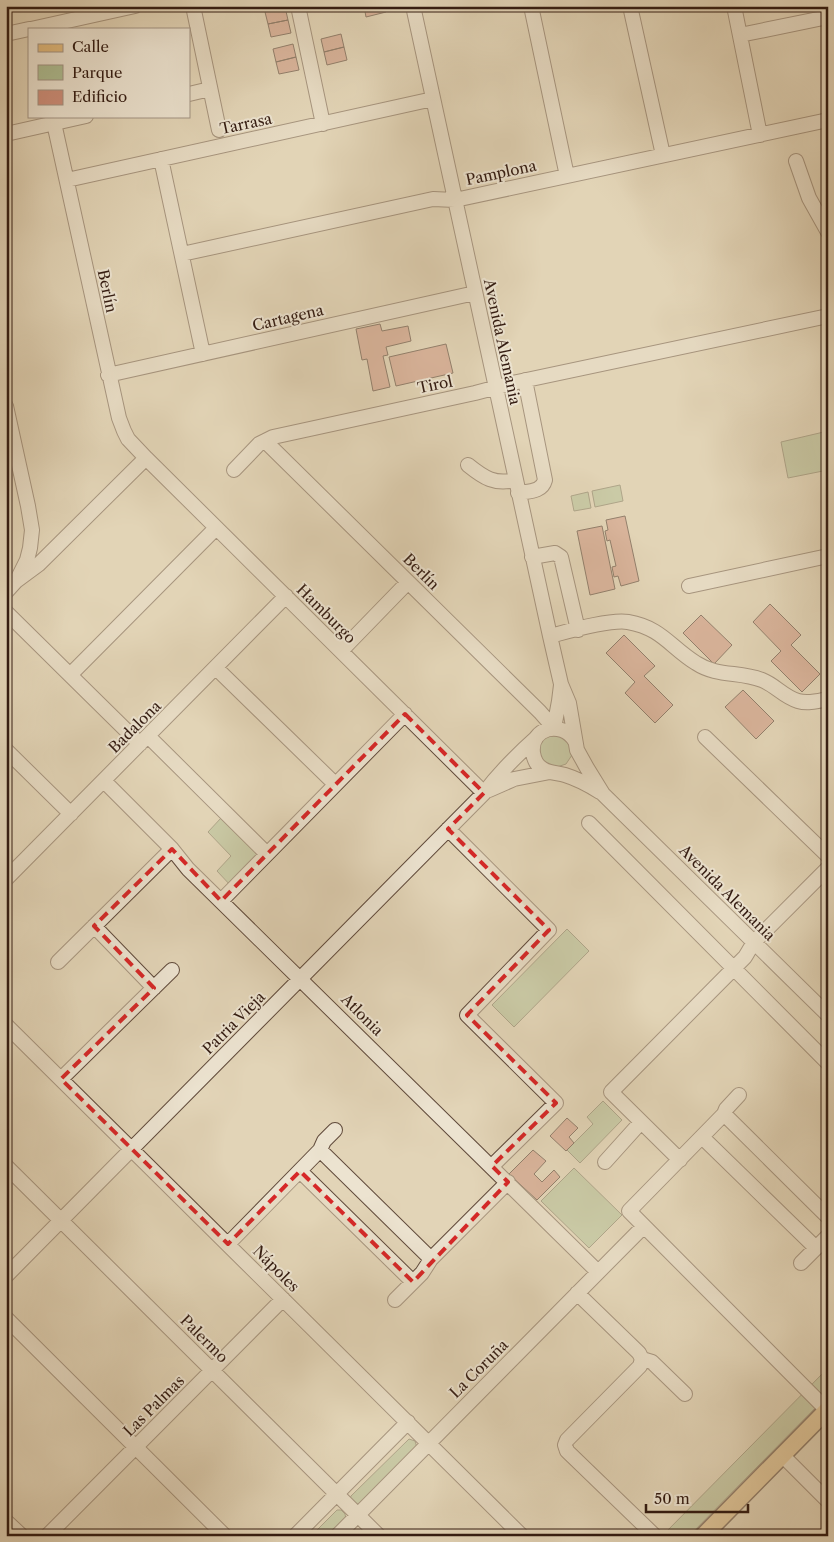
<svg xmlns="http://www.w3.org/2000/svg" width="834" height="1542" viewBox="0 0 834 1542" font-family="'Libre Caslon Text',serif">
  <rect width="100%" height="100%" fill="#e2d4b7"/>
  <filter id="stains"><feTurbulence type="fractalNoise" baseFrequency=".004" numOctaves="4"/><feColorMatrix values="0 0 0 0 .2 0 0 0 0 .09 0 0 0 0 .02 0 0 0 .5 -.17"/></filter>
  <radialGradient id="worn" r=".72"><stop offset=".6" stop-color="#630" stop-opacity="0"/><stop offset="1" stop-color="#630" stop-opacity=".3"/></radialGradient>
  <path fill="#aebe93" stroke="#716d52" d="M 828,431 L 828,470 L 788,478 L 781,442 Z
    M 620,485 L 623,501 L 595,507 L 592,491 Z
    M 588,492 L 591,508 L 574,511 L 571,496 Z
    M 554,734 L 569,740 L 572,755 L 566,764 L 554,768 L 541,760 L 538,749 L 544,738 Z
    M 221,818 L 259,854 L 232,887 L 217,871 L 231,856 L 208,832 Z
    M 567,929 L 589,951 L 514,1027 L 492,1005 Z
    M 603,1101 L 622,1120 L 580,1163 L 567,1150 L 593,1124 L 587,1117 Z
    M 574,1168 L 622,1215 L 589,1248 L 541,1201 Z
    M 828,1368 L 828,1395 L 689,1536 L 662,1536 Z
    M 409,1439 L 415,1441 L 417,1448 L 360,1505 L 356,1505 L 350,1499 L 351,1496 Z
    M 337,1510 L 341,1510 L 345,1514 L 346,1519 L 329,1536 L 311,1536 Z"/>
  <path fill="#ce8f7b" stroke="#341c12" d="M 364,6 L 385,6 L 386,12 L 366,17 Z
    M 285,7 L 288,20 L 268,24 L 265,12 Z
    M 288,20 L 291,33 L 271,37 L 268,24 Z
    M 341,34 L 344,47 L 324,52 L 321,39 Z
    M 293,44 L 296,57 L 276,62 L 273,49 Z
    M 344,47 L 347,60 L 327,65 L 324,52 Z
    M 296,57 L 299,70 L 279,74 L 276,62 Z
    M 380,324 L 382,331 L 408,326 L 411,341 L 386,347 L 388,355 L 383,356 L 390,387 L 373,391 L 367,359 L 362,360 L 356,329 Z
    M 446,344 L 453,373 L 396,386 L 389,357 Z
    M 625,516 L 639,581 L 621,586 L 618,576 L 614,577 L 612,567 L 616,566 L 610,540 L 607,541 L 605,531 L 608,530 L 606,520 Z
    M 602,526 L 615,589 L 590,595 L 577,531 Z
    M 770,604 L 801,635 L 791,645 L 820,674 L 802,692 L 771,661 L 781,651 L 753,622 Z
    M 701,615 L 732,645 L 714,664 L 683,633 Z
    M 624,635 L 655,666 L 644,676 L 673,705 L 655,723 L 625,693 L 635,682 L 606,653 Z
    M 743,690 L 774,721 L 756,739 L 725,707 Z
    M 567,1118 L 578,1128 L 569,1137 L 574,1143 L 566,1151 L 550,1136 Z
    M 533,1150 L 546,1161 L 534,1174 L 542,1182 L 554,1170 L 560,1177 L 537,1200 L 509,1174 Z"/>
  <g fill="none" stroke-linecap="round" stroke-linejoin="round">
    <defs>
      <path id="minor" d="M 193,6 L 219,130
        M 298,6 L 323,124
        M 413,6 L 550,636 L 561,684 L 569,703 L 577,750 L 587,768 L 603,794 L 828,1015
        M 531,6 L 567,176
        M 630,6 L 663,155
        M 734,6 L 760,135
        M 31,29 L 135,6
        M 6,34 L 29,29
        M 740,35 L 828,17
        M 189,94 L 210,89
        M 54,123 L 119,418 L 124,431 L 128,439 L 146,458 L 484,793
        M 6,134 L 86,116
        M 161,159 L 203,354
        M 796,161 L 809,198 L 828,232
        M 67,180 L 433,99
        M 182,254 L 433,199 L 455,200 L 828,120
        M 108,375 L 475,293
        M 6,406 L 28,506 L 32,530 L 30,548 L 27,560 L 18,578
        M 265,441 L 540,712 L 554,728
        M 468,465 C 484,478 495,485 515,480
        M 234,470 L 259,444 L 273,437 L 475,393 L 517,382 L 828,316
        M 518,493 C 529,491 542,492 545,480 L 525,380
        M 532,557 L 555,553 L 561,557 L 578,630
        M 689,586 L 828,556
        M 6,592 L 16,581 L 39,564 L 146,458
        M 6,612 L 140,744
        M 550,636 C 569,631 610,619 628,622 C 662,628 670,647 696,663 C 717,677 740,671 762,680 C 775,685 784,697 798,701 C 808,704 818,701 828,699
        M 341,651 L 408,582
        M 216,668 L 335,784
        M 70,675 L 216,528
        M 554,728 L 559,701 L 561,685
        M 148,736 L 267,854
        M 705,737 L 828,856
        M 575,741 C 562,720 530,727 533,753 C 534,759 537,766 543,769 C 549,773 558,773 565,775 C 578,779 589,785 600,792
        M 6,750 L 71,814
        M 104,781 L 172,849 L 188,869 L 598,1272
        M 489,790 L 514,779 L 550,772
        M 589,823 L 828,1063
        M 448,829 L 549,930 L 467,1015 L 556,1103 L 492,1166
        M 6,879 L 286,596
        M 221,901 L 405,714
        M 94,926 L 154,988
        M 58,962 L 172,849
        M 6,1025 L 522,1536
        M 61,1079 L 172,970
        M 739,1095 L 726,1109 L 724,1114 L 629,1211 L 827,1410
        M 724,1114 L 828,1217
        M 702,1137 L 816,1248
        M 320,1150 L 431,1259
        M 680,1160 L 611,1092 L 745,957 L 754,942 L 828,868
        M 605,1162 L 641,1122
        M 6,1166 L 379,1536
        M 300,1171 L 413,1282
        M 228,1244 L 320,1150 L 324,1141 L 335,1130
        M 801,1263 L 828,1236
        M 6,1276 L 484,793 C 499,773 517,755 536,738
        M 577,1293 L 639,1353 L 642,1359 L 652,1362 L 685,1394
        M 395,1300 L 422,1273 L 431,1259 L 508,1182
        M 6,1318 L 225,1536
        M 642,1359 L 640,1366 L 567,1440 L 565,1445 L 567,1451 L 655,1536
        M 782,1455 L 828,1501
        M 6,1521 L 22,1536
        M 47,1536 L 283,1299
        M 295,1536 L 408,1422
        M 337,1536 L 644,1226"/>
      <path id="major" d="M 703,1536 L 828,1409"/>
    </defs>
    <use href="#minor" stroke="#604a3b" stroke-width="16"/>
    <use href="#major" stroke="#341c12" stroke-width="19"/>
    <use href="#minor" stroke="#ece3d0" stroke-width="14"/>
    <use href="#major" stroke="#e1ba7c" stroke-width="16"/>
  </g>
  <path d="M0 0H834V1542H0ZM 405,714 L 484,793 L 448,829 L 549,930 L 467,1015 L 556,1103 L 492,1166 L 508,1182 L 413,1282 L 300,1171 L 228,1244 L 61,1079 L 154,988 L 94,926 L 172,849 L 221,901 Z" fill="#e2d4b7" fill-opacity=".55" fill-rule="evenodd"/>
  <path fill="none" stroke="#d62828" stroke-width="4" stroke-dasharray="10 6" stroke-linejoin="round" d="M 405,714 L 484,793 L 448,829 L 549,930 L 467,1015 L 556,1103 L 492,1166 L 508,1182 L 413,1282 L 300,1171 L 228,1244 L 61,1079 L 154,988 L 94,926 L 172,849 L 221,901 Z"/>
  <g text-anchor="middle" stroke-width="4" stroke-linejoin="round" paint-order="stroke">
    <g font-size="15" fill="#341c12" stroke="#ece3d0">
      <text transform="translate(246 124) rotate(-12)" y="5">Tarrasa</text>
      <text transform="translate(501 173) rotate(-12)" y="5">Pamplona</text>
      <text transform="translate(107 291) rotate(78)" y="5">Berlín</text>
      <text transform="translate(288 318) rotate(-13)" y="5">Cartagena</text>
      <text transform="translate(502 342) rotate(78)" y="5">Avenida Alemania</text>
      <text transform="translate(435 385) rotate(-12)" y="5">Tirol</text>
      <text transform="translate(421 572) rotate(45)" y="5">Berlín</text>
      <text transform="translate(326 614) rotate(45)" y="5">Hamburgo</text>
      <text transform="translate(135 727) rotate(-45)" y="5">Badalona</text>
      <text transform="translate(727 893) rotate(45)" y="5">Avenida Alemania</text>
      <text transform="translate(362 1015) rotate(45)" y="5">Atlonia</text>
      <text transform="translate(234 1023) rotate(-45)" y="5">Patria Vieja</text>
      <text transform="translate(276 1269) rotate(45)" y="5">Nápoles</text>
      <text transform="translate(204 1339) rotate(45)" y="5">Palermo</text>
      <text transform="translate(479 1369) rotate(-45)" y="5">La Coruña</text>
      <text transform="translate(154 1406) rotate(-45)" y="5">Las Palmas</text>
    </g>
  </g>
  <rect width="834" height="1542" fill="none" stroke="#e2d4b7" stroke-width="25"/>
  <rect x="8" y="8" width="819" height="1527" fill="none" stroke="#341c12" stroke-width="2.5"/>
  <rect x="12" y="12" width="809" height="1517" fill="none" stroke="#341c12"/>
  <rect x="28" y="28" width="162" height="90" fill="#ece3d0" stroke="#a29384"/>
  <rect x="38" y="44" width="25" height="8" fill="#e1ba7c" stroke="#a29384"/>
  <text x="72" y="52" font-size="15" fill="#341c12">Calle</text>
  <rect x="38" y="65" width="25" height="15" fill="#aebe93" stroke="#a29384"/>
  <text x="72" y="78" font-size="15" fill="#341c12">Parque</text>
  <rect x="38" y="90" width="25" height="15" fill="#ce8f7b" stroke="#a29384"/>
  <text x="72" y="102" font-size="15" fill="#341c12">Edificio</text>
  <path d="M646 1504v8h102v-8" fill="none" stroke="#341c12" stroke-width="2.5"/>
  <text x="654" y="1504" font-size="15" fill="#341c12" stroke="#ece3d0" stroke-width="4" paint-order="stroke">50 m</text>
  <rect width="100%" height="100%" filter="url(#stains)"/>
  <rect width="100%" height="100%" fill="url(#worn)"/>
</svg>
